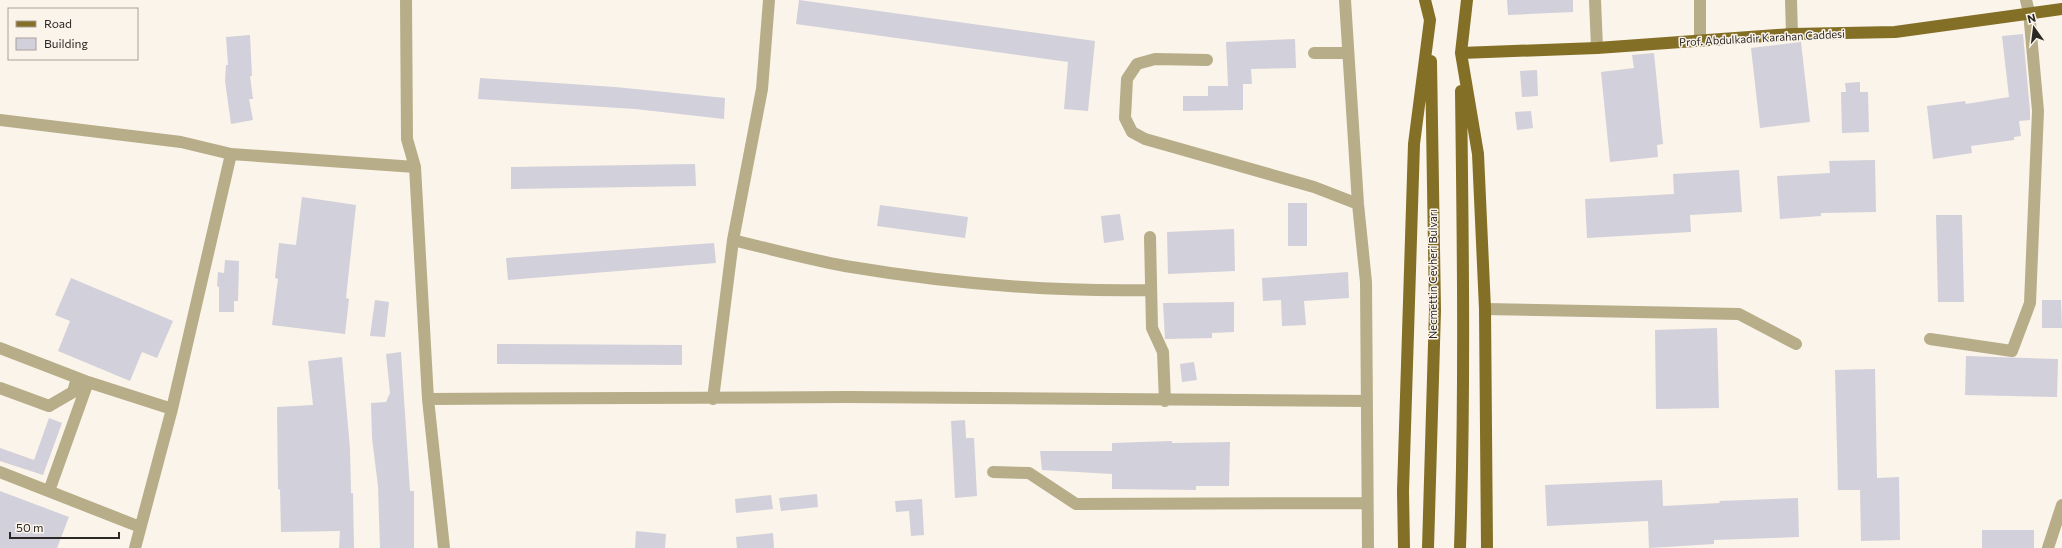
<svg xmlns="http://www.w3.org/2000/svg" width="2062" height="548" viewBox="0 0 2062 548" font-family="Commissioner,sans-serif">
  <rect width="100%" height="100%" fill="#fbf4ea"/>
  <path fill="#d2d0da" d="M 799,0 L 1095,41 L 1088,111 L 1064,109 L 1068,62 L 796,24 Z
    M 1507,0 L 1573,0 L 1573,12 L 1508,15 Z
    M 2023,34 L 2030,111 L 2030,120 L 2019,121 L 2021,136 L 2014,137 L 2014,140 L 1971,146 L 1972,153 L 1933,159 L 1927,106 L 1965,101 L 1966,104 L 2009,97 L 2002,36 Z
    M 250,35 L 252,76 L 250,76 L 253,99 L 249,99 L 253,120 L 231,124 L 225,81 L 226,65 L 228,65 L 226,37 Z
    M 1295,39 L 1296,68 L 1251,69 L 1252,84 L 1243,84 L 1243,110 L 1183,111 L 1183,96 L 1208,96 L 1208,86 L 1228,86 L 1226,42 Z
    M 1801,42 L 1810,122 L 1760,128 L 1751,48 Z
    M 1654,53 L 1663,144 L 1657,145 L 1658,157 L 1610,162 L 1601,72 L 1634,68 L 1632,55 Z
    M 1537,70 L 1538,96 L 1522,97 L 1520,71 Z
    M 480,78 L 615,87 L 725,98 L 724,119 L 635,109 L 478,99 Z
    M 1860,82 L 1860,92 L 1868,92 L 1869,132 L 1842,133 L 1841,92 L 1846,92 L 1845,83 Z
    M 1531,111 L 1533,128 L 1517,130 L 1515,112 Z
    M 1875,160 L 1876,212 L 1821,213 L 1821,216 L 1780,219 L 1777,176 L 1830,173 L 1829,161 Z
    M 695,164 L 696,186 L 511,189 L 511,167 Z
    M 1739,170 L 1742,212 L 1690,215 L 1691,232 L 1587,238 L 1585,199 L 1674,194 L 1673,174 Z
    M 302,197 L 356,205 L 346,298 L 349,299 L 345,334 L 272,325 L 278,279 L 275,278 L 279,243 L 296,245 Z
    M 1288,203 L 1307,203 L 1307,246 L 1288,246 Z
    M 880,205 L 968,217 L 965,238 L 877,226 Z
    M 1120,214 L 1124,240 L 1104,243 L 1101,216 Z
    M 1936,215 L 1962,215 L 1964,302 L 1938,302 Z
    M 1234,229 L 1235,271 L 1168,274 L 1167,232 Z
    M 714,243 L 716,263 L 508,280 L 506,258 Z
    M 225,260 L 239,261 L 238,301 L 234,301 L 234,312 L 219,312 L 219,287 L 217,286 L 218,272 L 224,273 Z
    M 1348,272 L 1349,298 L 1304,301 L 1306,325 L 1282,326 L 1281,300 L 1263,301 L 1262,278 Z
    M 71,278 L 173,321 L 157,358 L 142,352 L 130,381 L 58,351 L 70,321 L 55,315 Z
    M 375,300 L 389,302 L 385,337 L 370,336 Z
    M 2042,300 L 2061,300 L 2062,328 L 2042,328 Z
    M 1234,302 L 1234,332 L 1212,333 L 1212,338 L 1165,339 L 1163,303 Z
    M 1717,328 L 1719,408 L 1656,409 L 1655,330 Z
    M 497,344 L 682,345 L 682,365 L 497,364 Z
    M 401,352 L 410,491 L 414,491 L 414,548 L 380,548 L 378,486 L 372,438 L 371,403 L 386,402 L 390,393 L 386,354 Z
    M 1966,356 L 2058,359 L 2057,397 L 1965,395 Z
    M 342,357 L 350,449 L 351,493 L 353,493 L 354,548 L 339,548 L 340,531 L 281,532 L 280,489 L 278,490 L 277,407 L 313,405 L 308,361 Z
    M 1194,362 L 1197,380 L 1182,382 L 1180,364 Z
    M 1875,369 L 1877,478 L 1899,477 L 1900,540 L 1861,541 L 1860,490 L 1838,490 L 1835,370 Z
    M 49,418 L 62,423 L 43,475 L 0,461 L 0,448 L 34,460 Z
    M 965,420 L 966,438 L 974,438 L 977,496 L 955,498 L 951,421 Z
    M 1172,441 L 1172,443 L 1230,442 L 1229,486 L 1196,486 L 1196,490 L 1112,489 L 1112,474 L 1042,470 L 1040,451 L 1112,451 L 1112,443 Z
    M 1662,480 L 1663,506 L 1720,503 L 1719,501 L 1798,498 L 1799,537 L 1714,540 L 1714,544 L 1649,548 L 1648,521 L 1547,526 L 1545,485 Z
    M 0,491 L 69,517 L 57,548 L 0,548 Z
    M 817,494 L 818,507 L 781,511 L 779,498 Z
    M 771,495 L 773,509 L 736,513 L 735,499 Z
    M 922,499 L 924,535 L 911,536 L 909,511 L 896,512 L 895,501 Z
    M 1982,530 L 2034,530 L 2034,548 L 1982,548 Z
    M 636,531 L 666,534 L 665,548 L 635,548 Z
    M 773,533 L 774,548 L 737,548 L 736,537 Z"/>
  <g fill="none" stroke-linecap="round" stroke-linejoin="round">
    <path stroke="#b7ad89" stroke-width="12" d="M 406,0 L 407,139 L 415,167 L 428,399 L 444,548
      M 1345,0 L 1358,204 L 1366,282 L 1368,548
      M 1595,0 L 1597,48
      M 1700,0 L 1700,41
      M 1791,0 L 1792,34
      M 1314,53 L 1347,53
      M 1207,60 L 1155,59 L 1137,64 L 1127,79 L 1125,118 L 1132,132 L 1145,139 L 1314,187 L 1358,204
      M 0,120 L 181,142 L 231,154 L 415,167
      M 1150,237 L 1152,328 L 1163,352 L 1165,401
      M 733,240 C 770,249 807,259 845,266 C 946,283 1049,292 1151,290
      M 1485,309 L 1739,314 L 1796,344
      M 1930,339 L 2012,351 L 2030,303 L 2038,111 L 2029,12 L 2026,0
      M 0,348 L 88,382 L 172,409
      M 0,388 L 49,406 L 73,392 L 77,378
      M 428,399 L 848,397 L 1367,401
      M 713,399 L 733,240 L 762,89 L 769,0
      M 0,472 L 140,527
      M 993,472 L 1029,473 L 1076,504 L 1367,503
      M 49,491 L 88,382
      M 135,548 L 172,409 L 231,154
      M 2048,548 L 2062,505"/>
    <path stroke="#836f26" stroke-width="12" d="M 1467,0 L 1461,53 L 1478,154 L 1485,309 L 1487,548
      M 1461,53 L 1597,48 L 1792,34 L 1895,32 L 2062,9
      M 1404,548 L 1403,491 L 1414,144 L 1430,20 L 1425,0
      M 1428,548 L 1435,310 L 1431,61
      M 1460,548 C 1465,396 1463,244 1461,91"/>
  </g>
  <g text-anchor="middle" stroke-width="3" stroke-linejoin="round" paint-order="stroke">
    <g font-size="11" fill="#2b2825" stroke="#fbf4ea">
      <text transform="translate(1762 38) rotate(-3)" y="4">Prof. Abdulkadir Karahan Caddesi</text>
      <text transform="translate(1433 274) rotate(-90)" y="4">Necmettin Cevheri Bulvarı</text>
    </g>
  </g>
  <rect x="8" y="8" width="130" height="52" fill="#fbf4ea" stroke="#a8a29b"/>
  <rect x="16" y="21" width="20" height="6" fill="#836f26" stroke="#a8a29b"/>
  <text x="44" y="28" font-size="12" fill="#2b2825">Road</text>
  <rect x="16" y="38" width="20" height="12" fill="#d2d0da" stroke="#a8a29b"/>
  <text x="44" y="48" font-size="12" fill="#2b2825">Building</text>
  <g transform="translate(2034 28) rotate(346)" stroke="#fbf4ea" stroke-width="3" paint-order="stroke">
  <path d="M0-3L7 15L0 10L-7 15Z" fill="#2b2825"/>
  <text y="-6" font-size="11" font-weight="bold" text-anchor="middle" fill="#2b2825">N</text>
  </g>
  <path d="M10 532v6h109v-6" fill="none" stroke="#2b2825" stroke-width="2"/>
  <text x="16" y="532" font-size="12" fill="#2b2825" stroke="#fbf4ea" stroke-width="3" paint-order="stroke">50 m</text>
</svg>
